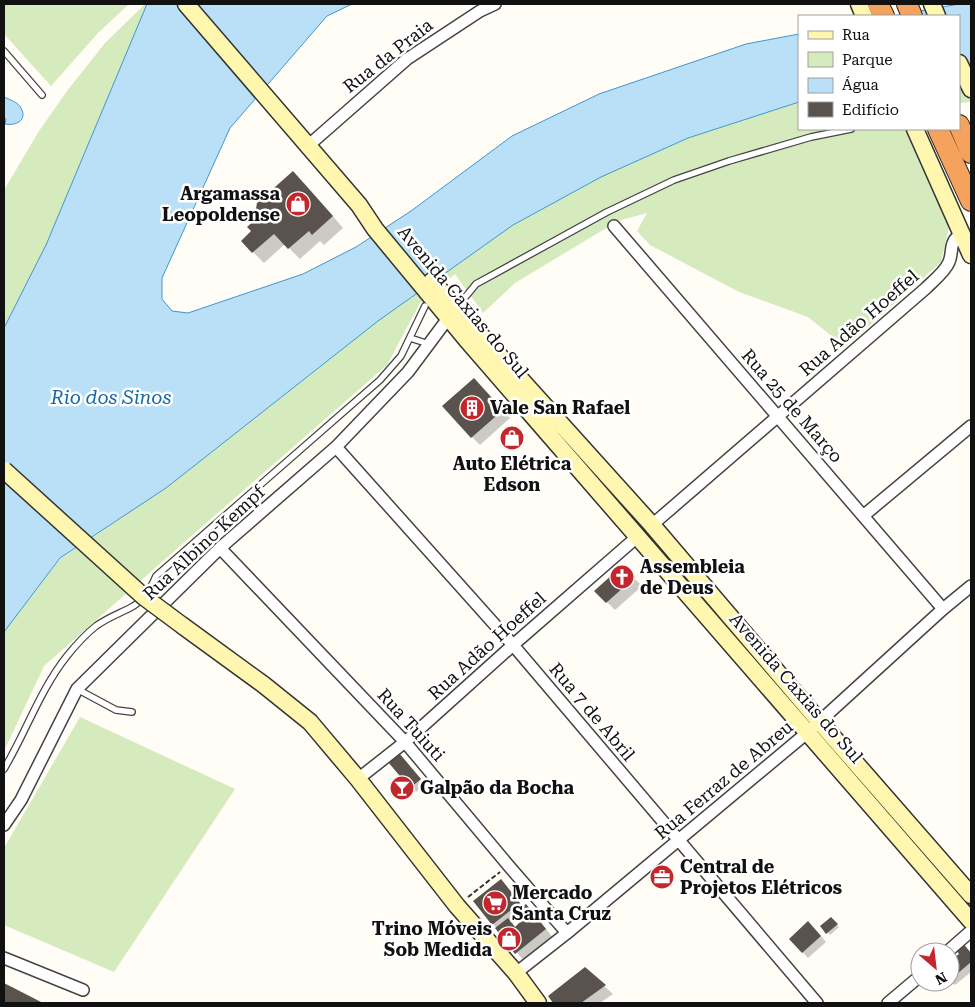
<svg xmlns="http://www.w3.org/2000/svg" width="975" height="1007" viewBox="0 0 975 1007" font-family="'Roboto Serif',serif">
  <rect width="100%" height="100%" fill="#fffdf5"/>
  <path fill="#d5ebbd" d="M 4,4 L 129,4 L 98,33 L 51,86 L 4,34 Z
    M 145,4 L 147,4 L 46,245 L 4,328 L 4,190 L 39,131 L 67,91 L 105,43 Z
    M 971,78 L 971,102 L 959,103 L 959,79 Z
    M 799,102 L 799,129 L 911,129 L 949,227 L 941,262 L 845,347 L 808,317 L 739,292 L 650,245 L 637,231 L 647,213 L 618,221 L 515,283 L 483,313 L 455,274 L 420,303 L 387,365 L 188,539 L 44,666 L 4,751 L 4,632 L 60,559 L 166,488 L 378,321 L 513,225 L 601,177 L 688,138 Z
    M 80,717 L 235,789 L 114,972 L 4,925 L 4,848 Z"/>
  <path fill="#b9e0f7" stroke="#3f96cf" d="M 147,4 L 352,4 L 327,16 L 230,128 L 162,278 L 162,299 L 172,311 L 188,313 L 303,274 L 356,247 L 411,211 L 512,136 L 599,94 L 746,44 L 799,34 L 799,102 L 688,138 L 601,177 L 513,225 L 378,321 L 166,488 L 60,558 L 4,632 L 4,328 L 46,245 Z
    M 959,4 L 971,4 L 971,78 L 959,79 L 959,16 L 892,16 Z
    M 4,97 C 10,100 18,102 21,108 C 28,121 15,126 5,124 L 6,119 L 4,118 Z"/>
  <path fill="#0003" fill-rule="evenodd" d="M 304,183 L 343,228 L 324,245 L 320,241 L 300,259 L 285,244 L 264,263 L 253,252 L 253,232 L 259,218 Z
    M 482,388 L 510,418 L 480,445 L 472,437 Z
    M 631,575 L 642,586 L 615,610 L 607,602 Z
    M 404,759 L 425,785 L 416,792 L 390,762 Z
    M 406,785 L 409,791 L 402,796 L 400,794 Z
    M 501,881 L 524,907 L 526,905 L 534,913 L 553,938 L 524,961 L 493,924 ZM 519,918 L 522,922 L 515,928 L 512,924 Z
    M 831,919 L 839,927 L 830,935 L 822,926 Z
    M 814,928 L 826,942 L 808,958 L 791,939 Z
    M 967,949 L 971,953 L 971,972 L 955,985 L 950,981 L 950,963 Z
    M 585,969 L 613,994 L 600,1003 L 555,1003 L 550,996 Z
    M 4,984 L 40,1003 L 4,1003 Z"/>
  <path fill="#5a524d" d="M 293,171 L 333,216 L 312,235 L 309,231 L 288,249 L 274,234 L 252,253 L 241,241 L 251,231 L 247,227 L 257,218 L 255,214 L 257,203 Z
    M 474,378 L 503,410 L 471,438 L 442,406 Z
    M 623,565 L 635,577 L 606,603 L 594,591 Z
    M 399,753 L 421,779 L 410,788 L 388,762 Z
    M 404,782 L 408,789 L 399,795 L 394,787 Z
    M 501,879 L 520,903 L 492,925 L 473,901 Z
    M 526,904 L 546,929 L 515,954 L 495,928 L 508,918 L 515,927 L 520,922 L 513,914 Z
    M 831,917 L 838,924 L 826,934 L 820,926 Z
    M 808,921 L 821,936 L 802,953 L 789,939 Z
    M 962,942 L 971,953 L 971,962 L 950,980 L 950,961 L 959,954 L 955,948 Z
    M 585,967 L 606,985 L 581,1003 L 553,1003 L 548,996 Z
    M 4,983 L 43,1003 L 4,1003 Z"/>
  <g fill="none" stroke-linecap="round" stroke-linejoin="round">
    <defs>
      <path id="lane" d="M 4,51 L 42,95
        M 458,306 L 476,284 L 607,212 L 674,180 L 729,161 L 811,137 L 851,129
        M 410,338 L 429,344
        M 77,689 L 116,710 L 132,712
        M 4,769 C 26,732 40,690 67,656 C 75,646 86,634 96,626 C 107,618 118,614 130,608 C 142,602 151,588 156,576 L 380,380 L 401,356 L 425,306"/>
      <path id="street" d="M 309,145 L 407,59 L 480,11 L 495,4
        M 614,226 L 943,609
        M 336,447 L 513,645 L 817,1003
        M 863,516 L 971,426
        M 652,525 L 925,289 C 933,281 945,272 949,262 C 953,253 949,244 958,236
        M 220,548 L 405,742 L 508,865 L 567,933
        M 358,779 L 405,742 L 513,645 L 637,537
        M 4,825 L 21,800 L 77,689 L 220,548 L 336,447 L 408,372 L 452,313
        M 947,952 L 971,931
        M 4,958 L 83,990
        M 516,973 L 567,933 L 808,732 L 943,609 L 971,586
        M 888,1003 L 920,976"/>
      <path id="secondary" d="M 186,4 L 359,205 L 375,229 L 466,339 L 971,921
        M 859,4 L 864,16
        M 932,4 L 937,16
        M 959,63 L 971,89
        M 915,129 L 971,255
        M 432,281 L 652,525 L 819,721 L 971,895
        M 183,626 L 264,685 L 310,722 L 358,779 L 457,906 L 516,973 L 538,1003"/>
      <path id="highway" d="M 878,4 L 884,16
        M 907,4 L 912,16
        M 959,125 L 971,153
        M 938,129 L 971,201"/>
    </defs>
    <use href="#lane" stroke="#444" stroke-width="8"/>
    <use href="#street" stroke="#444" stroke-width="14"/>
    <use href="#secondary" stroke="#333" stroke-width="19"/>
    <use href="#highway" stroke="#222" stroke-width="22"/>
    <path stroke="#333" stroke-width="2" stroke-dasharray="5 2.5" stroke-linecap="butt" d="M 468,897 L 500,872"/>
    <use href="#lane" stroke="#fff" stroke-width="5.5"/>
    <use href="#street" stroke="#fff" stroke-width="11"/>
    <use href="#secondary" stroke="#fff6b0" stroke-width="16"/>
    <use href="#highway" stroke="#f5a25d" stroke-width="20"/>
    <defs>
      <path id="secondary-bridge" d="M 4,470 L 144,597 L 183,626"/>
    </defs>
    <use href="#secondary-bridge" stroke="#333" stroke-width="19" stroke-linecap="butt"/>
    <use href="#secondary-bridge" stroke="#fff6b0" stroke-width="16"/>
  </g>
  <defs>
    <symbol id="shop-disc" viewBox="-11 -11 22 22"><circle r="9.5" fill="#c4262e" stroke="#fff"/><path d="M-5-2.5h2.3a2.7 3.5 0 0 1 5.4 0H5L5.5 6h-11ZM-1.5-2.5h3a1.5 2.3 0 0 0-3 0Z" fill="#fff"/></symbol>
    <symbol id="building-disc" viewBox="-11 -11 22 22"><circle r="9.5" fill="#c4262e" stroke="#fff"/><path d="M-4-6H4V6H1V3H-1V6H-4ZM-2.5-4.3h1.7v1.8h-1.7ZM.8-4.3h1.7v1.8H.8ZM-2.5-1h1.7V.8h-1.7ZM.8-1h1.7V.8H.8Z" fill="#fff"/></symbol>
    <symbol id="church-disc" viewBox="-11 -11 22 22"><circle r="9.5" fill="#c4262e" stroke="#fff"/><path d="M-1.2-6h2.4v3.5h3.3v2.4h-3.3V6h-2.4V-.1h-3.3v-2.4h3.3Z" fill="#fff"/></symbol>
    <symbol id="bar-disc" viewBox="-11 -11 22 22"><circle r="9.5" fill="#c4262e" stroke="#fff"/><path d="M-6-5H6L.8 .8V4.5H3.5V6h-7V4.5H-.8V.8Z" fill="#fff"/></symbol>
    <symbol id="office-disc" viewBox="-11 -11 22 22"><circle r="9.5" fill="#c4262e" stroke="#fff"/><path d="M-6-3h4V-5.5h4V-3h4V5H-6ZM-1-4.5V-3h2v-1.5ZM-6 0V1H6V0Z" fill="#fff"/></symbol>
    <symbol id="supermarket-disc" viewBox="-11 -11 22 22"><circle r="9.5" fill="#c4262e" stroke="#fff"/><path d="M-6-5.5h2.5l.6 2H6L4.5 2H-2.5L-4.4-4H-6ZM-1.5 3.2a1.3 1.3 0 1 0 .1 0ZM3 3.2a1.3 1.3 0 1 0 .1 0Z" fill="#fff"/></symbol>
  </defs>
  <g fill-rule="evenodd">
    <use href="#shop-disc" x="284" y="190" width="28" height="28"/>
    <use href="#building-disc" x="458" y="394" width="28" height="28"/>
    <use href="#shop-disc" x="498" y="424" width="28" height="28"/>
    <use href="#church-disc" x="608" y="563" width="28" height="28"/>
    <use href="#bar-disc" x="388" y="774" width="28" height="28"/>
    <use href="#office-disc" x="648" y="863" width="28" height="28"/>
    <use href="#supermarket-disc" x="481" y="889" width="28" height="28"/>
    <use href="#shop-disc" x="495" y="925" width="28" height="28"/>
  </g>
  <g text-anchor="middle" stroke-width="5" stroke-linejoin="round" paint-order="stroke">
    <g font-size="18" fill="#111" stroke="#fff">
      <text transform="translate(388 56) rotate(-38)" y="6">Rua da Praia</text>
      <text transform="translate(463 302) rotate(50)" y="6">Avenida Caxias do Sul</text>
      <text transform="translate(859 323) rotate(-41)" y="6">Rua Adão Hoeffel</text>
      <text transform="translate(792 406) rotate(49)" y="6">Rua 25 de Março</text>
      <text transform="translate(204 543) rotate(-43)" y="6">Rua Albino Kempf</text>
      <text transform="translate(487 646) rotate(-42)" y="6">Rua Adão Hoeffel</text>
      <text transform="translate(796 688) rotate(49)" y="6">Avenida Caxias do Sul</text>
      <text transform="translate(592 712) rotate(50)" y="6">Rua 7 de Abril</text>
      <text transform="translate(411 725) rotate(48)" y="6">Rua Tuiuti</text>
      <text transform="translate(724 780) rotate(-40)" y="6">Rua Ferraz de Abreu</text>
    </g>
    <g font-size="18" font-weight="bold" fill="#111" stroke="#fff" text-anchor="start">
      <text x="280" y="200" text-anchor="end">Argamassa<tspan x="280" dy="21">Leopoldense</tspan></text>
      <text x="490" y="414">Vale San Rafael</text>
      <text x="512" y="470" text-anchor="middle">Auto Elétrica<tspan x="512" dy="21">Edson</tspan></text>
      <text x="640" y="573">Assembleia<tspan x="640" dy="21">de Deus</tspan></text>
      <text x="420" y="794">Galpão da Bocha</text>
      <text x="680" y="873">Central de<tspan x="680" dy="21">Projetos Elétricos</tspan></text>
      <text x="512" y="899">Mercado<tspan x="512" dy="21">Santa Cruz</tspan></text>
      <text x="492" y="935" text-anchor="end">Trino Móveis<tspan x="492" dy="21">Sob Medida</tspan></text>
    </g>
    <g font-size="19" font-style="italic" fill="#1768a6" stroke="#fff">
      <text x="111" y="404">Rio dos Sinos</text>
    </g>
  </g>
  <rect width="975" height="1007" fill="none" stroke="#111111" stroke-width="10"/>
  <rect x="798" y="15" width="162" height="115" fill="#ffffff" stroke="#a0a0a0"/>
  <rect x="808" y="31" width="25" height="8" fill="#fff6b0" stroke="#a0a0a0"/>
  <text x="842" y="40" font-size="15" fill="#111111">Rua</text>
  <rect x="808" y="52" width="25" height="15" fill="#d5ebbd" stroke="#a0a0a0"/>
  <text x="842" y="65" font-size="15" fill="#111111">Parque</text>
  <rect x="808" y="78" width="25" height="15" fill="#b9e0f7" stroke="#a0a0a0"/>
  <text x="842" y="90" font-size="15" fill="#111111">Água</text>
  <rect x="808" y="102" width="25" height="15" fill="#5a524d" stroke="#a0a0a0"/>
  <text x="842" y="115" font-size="15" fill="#111111">Edifício</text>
  <g transform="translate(935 967) rotate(152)"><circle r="24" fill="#ffffff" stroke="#a0a0a0"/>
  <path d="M0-4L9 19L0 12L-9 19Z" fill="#c4262e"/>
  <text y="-8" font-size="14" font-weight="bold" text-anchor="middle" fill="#111111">N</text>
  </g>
</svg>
